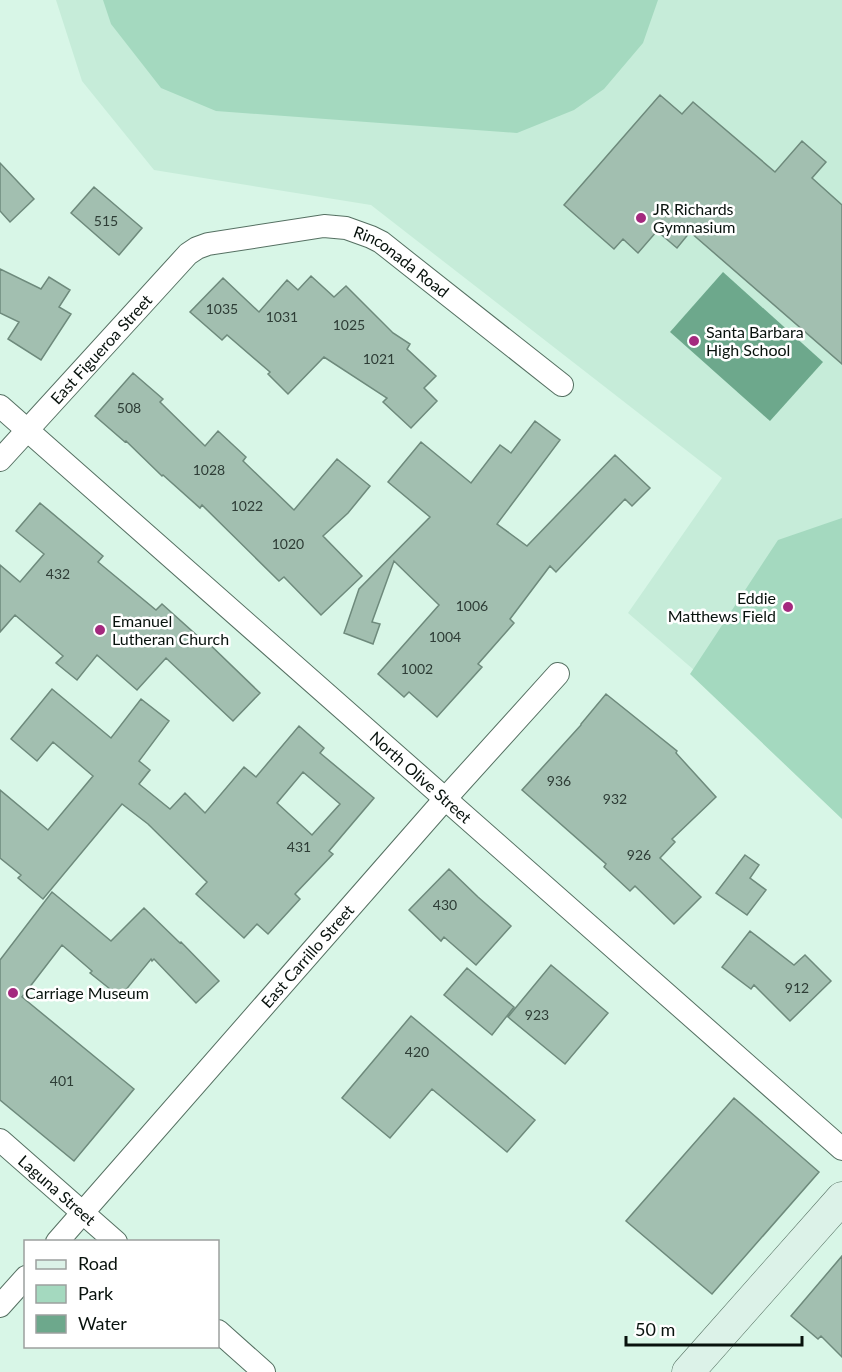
<svg xmlns="http://www.w3.org/2000/svg" width="842" height="1372" viewBox="0 0 842 1372" font-family="Lato,sans-serif">
  <rect width="100%" height="100%" fill="#d8f6e7"/>
  <path fill="#c6ecd9" d="M 56,0 L 842,0 L 842,798 L 628,613 L 722,478 L 371,205 L 154,170 L 82,81 Z"/>
  <path fill="#a4d9bf" d="M 103,0 L 658,0 L 643,43 L 604,89 L 574,110 L 517,133 L 216,111 L 161,88 L 111,24 Z
    M 842,518 L 842,819 L 690,674 L 778,540 Z"/>
  <path fill="#6da88c" d="M 723,272 L 823,362 L 770,421 L 670,332 Z"/>
  <path fill="#a2bfb0" stroke="#6e8a7c" stroke-width="1.5" fill-rule="evenodd" d="M 660,95 L 682,114 L 693,102 L 775,172 L 802,141 L 826,162 L 812,178 L 842,205 L 842,364 L 690,232 L 677,248 L 657,231 L 638,253 L 623,239 L 614,249 L 564,205 Z
    M 0,163 L 34,199 L 10,222 L 0,211 Z
    M 94,187 L 142,228 L 119,255 L 71,213 Z
    M 0,269 L 41,289 L 49,277 L 70,290 L 59,307 L 71,314 L 41,360 L 8,339 L 19,322 L 0,313 Z
    M 311,276 L 334,297 L 346,286 L 393,333 L 410,344 L 407,349 L 436,376 L 424,388 L 437,401 L 411,428 L 383,402 L 387,398 L 324,357 L 288,394 L 268,374 L 270,372 L 227,335 L 222,340 L 190,312 L 223,278 L 259,312 L 287,280 L 298,290 Z
    M 133,373 L 163,399 L 160,402 L 205,446 L 218,431 L 246,457 L 243,461 L 294,510 L 337,459 L 370,486 L 348,513 L 323,536 L 362,576 L 321,615 L 284,577 L 279,581 L 202,505 L 200,508 L 163,475 L 162,476 L 126,441 L 125,442 L 95,416 Z
    M 535,421 L 560,440 L 497,524 L 527,546 L 615,455 L 650,488 L 632,506 L 625,499 L 556,572 L 550,566 L 510,619 L 514,623 L 478,664 L 482,667 L 437,717 L 409,692 L 404,697 L 378,674 L 439,605 L 394,561 L 372,622 L 380,624 L 373,644 L 344,633 L 359,589 L 430,517 L 388,482 L 421,442 L 471,483 L 500,445 L 511,453 Z
    M 40,503 L 103,556 L 98,562 L 156,610 L 162,604 L 201,639 L 202,637 L 260,693 L 233,721 L 166,658 L 137,690 L 97,655 L 77,680 L 56,663 L 63,656 L 15,615 L 0,632 L 0,565 L 20,582 L 44,554 L 16,531 Z
    M 52,689 L 111,738 L 141,699 L 169,721 L 139,761 L 150,770 L 139,784 L 170,809 L 185,793 L 205,813 L 244,767 L 256,777 L 299,726 L 324,748 L 320,753 L 374,798 L 329,851 L 333,854 L 295,894 L 300,899 L 268,934 L 257,924 L 244,938 L 196,894 L 207,882 L 148,824 L 122,804 L 43,899 L 18,878 L 21,875 L 0,858 L 0,790 L 48,830 L 93,776 L 53,742 L 37,761 L 11,739 ZM 303,772 L 340,804 L 312,835 L 277,803 Z
    M 606,694 L 677,751 L 676,753 L 716,797 L 672,839 L 675,842 L 660,858 L 701,897 L 674,924 L 635,886 L 630,891 L 604,867 L 606,864 L 522,790 L 581,725 L 581,724 Z
    M 745,855 L 759,865 L 750,878 L 766,890 L 747,915 L 716,893 Z
    M 449,869 L 478,897 L 511,926 L 476,965 L 444,937 L 441,941 L 409,910 Z
    M 52,892 L 111,941 L 144,908 L 180,943 L 181,942 L 219,981 L 196,1003 L 154,959 L 152,961 L 151,959 L 120,997 L 90,973 L 92,971 L 62,945 L 22,997 L 134,1089 L 74,1161 L 0,1100 L 0,960 Z
    M 750,931 L 794,965 L 805,955 L 831,981 L 790,1021 L 754,985 L 751,989 L 722,967 Z
    M 551,965 L 608,1013 L 565,1064 L 508,1017 Z
    M 467,968 L 514,1007 L 492,1035 L 444,995 Z
    M 411,1016 L 535,1120 L 507,1152 L 432,1089 L 390,1138 L 342,1098 Z
    M 734,1098 L 819,1172 L 712,1294 L 626,1221 Z
    M 842,1256 L 842,1357 L 821,1336 L 818,1339 L 791,1316 Z"/>
  <g fill="none" stroke-linecap="round" stroke-linejoin="round">
    <defs>
      <g id="street">
        <path id="s1" d="M 0,406 L 842,1149"/>
        <path id="s2" d="M 0,460 L 188,254 L 197,248 L 208,244 L 324,226 L 346,228 L 371,237 L 381,242 L 562,385"/>
        <path id="s3" d="M 0,1140 L 116,1242"/>
        <path id="s4" d="M 57,1242 L 445,799 L 558,674"/>
        <path d="M 0,1306 L 26,1277"/>
        <path d="M 218,1331 L 264,1372"/>
      </g>
      <path id="secondary" d="M 688,1372 L 842,1198"/>
    </defs>
    <use href="#street" stroke="#557062" stroke-width="24"/>
    <use href="#secondary" stroke="#557062" stroke-width="33"/>
    <use href="#street" stroke="#fff" stroke-width="22"/>
    <use href="#secondary" stroke="#dcf2e8" stroke-width="32"/>
  </g>
  <g fill="#a4297e" stroke="#fff" stroke-width="2">
    <circle cx="641" cy="218" r="6"/>
    <circle cx="694" cy="341" r="6"/>
    <circle cx="788" cy="607" r="6"/>
    <circle cx="100" cy="630" r="6"/>
    <circle cx="13" cy="993" r="6"/>
  </g>
  <g text-anchor="middle" stroke-width="5" stroke-linejoin="round" paint-order="stroke">
    <g font-size="14" fill="#2e3d36">
      <text x="106" y="226">515</text>
      <text x="222" y="314">1035</text>
      <text x="282" y="322">1031</text>
      <text x="349" y="330">1025</text>
      <text x="379" y="364">1021</text>
      <text x="129" y="413">508</text>
      <text x="209" y="475">1028</text>
      <text x="247" y="511">1022</text>
      <text x="288" y="549">1020</text>
      <text x="58" y="579">432</text>
      <text x="472" y="611">1006</text>
      <text x="445" y="642">1004</text>
      <text x="417" y="674">1002</text>
      <text x="559" y="786">936</text>
      <text x="615" y="804">932</text>
      <text x="299" y="852">431</text>
      <text x="639" y="860">926</text>
      <text x="445" y="910">430</text>
      <text x="797" y="993">912</text>
      <text x="537" y="1020">923</text>
      <text x="417" y="1057">420</text>
      <text x="62" y="1086">401</text>
    </g>
    <g font-size="16" fill="#08120d" stroke="#fff" text-anchor="start">
      <text x="653" y="215">JR Richards<tspan x="653" dy="18">Gymnasium</tspan></text>
      <text x="706" y="338">Santa Barbara<tspan x="706" dy="18">High School</tspan></text>
      <text x="776" y="604" text-anchor="end">Eddie<tspan x="776" dy="18">Matthews Field</tspan></text>
      <text x="112" y="627">Emanuel<tspan x="112" dy="18">Lutheran Church</tspan></text>
      <text x="25" y="999">Carriage Museum</text>
    </g>
    <g font-size="16" fill="#08120d" stroke="#fff">
      <text dy="6" stroke="none"><textPath href="#s2" startOffset="506">Rinconada Road</textPath></text>
      <text dy="6" stroke="none"><textPath href="#s2" startOffset="150">East Figueroa Street</textPath></text>
      <text dy="6" stroke="none"><textPath href="#s1" startOffset="561">North Olive Street</textPath></text>
      <text dy="6" stroke="none"><textPath href="#s4" startOffset="380">East Carrillo Street</textPath></text>
      <text dy="6" stroke="none"><textPath href="#s3" startOffset="76">Laguna Street</textPath></text>
    </g>
  </g>
  <rect x="24" y="1240" width="195" height="108" fill="#ffffff" stroke="#9ca09e" stroke-width="1.5"/>
  <rect x="36" y="1260" width="30" height="9" fill="#dcf2e8" stroke="#9ca09e" stroke-width="1.5"/>
  <text x="78" y="1270" font-size="18" fill="#08120d">Road</text>
  <rect x="36" y="1285" width="30" height="18" fill="#a4d9bf" stroke="#9ca09e" stroke-width="1.5"/>
  <text x="78" y="1300" font-size="18" fill="#08120d">Park</text>
  <rect x="36" y="1315" width="30" height="18" fill="#6da88c" stroke="#9ca09e" stroke-width="1.5"/>
  <text x="78" y="1330" font-size="18" fill="#08120d">Water</text>
  <path d="M626 1336v9h176v-9" fill="none" stroke="#08120d" stroke-width="3"/>
  <text x="635" y="1336" font-size="18" fill="#08120d" stroke="#ffffff" stroke-width="4.5" paint-order="stroke">50 m</text>
</svg>
